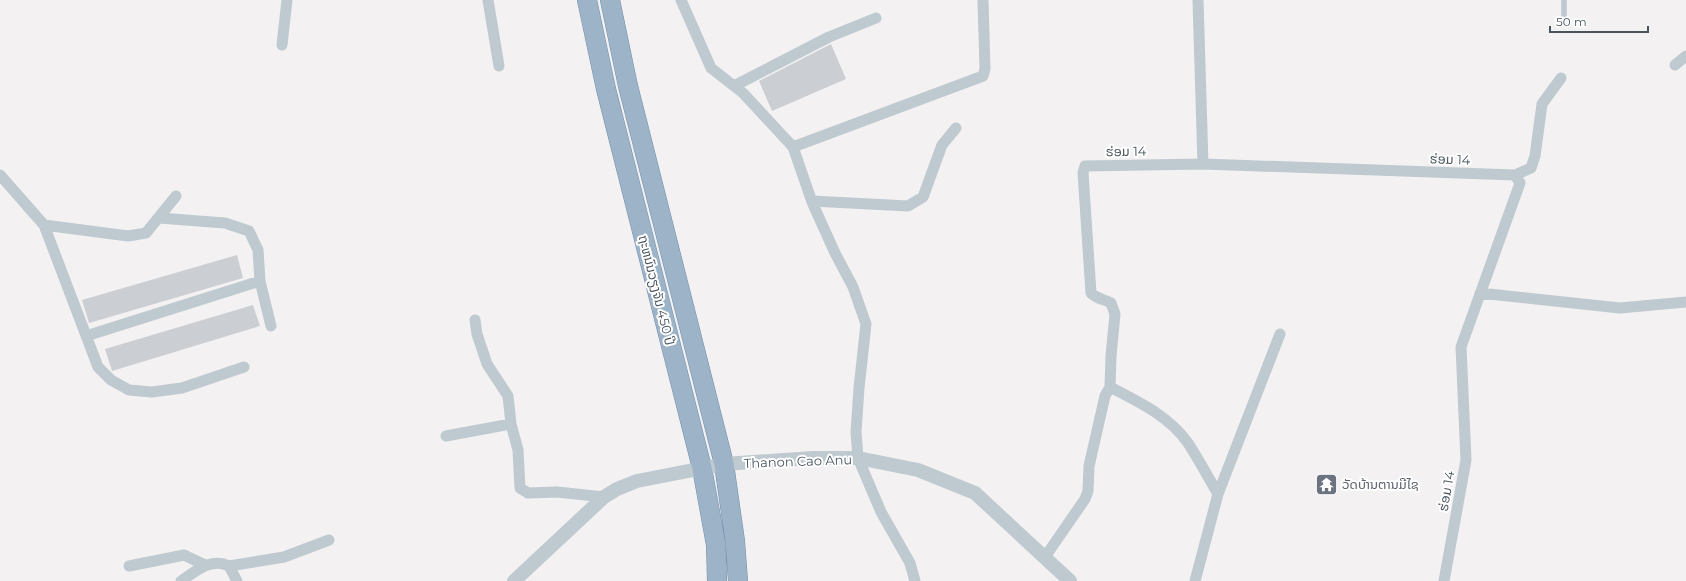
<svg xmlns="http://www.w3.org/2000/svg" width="1686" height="581" viewBox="0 0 1686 581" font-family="Montserrat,'Noto Sans Lao',sans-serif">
  <rect width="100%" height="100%" fill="#f3f1f1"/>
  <path fill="#cbced3" d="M 831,44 L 846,79 L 772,111 L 759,81 Z
    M 237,255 L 243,278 L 89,323 L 82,300 Z
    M 253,305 L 260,326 L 112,371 L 105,349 Z"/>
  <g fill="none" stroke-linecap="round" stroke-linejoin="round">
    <defs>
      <path id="trunk" d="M 587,0 L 606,89 L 702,468 L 716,545 L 717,581
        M 610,0 L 628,86 L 724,464 L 735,541 L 738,581"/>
    </defs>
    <use href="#trunk" stroke="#7390ac" stroke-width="20"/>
    <path stroke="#bec9d0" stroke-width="5.5" d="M 1564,0 L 1564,15"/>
    <path stroke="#bec9d0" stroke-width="11" d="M 488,0 L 499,66
      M 681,0 L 711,68 L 743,93 L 793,147 L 812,202 L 835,253 L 853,287 L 866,324 L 859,388 L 856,432 L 858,458 L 881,512 L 910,563 L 915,581
      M 1198,0 L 1203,164
      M 282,45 L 287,0
      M 1675,65 L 1686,56
      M 734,86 L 829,37 L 876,18
      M 793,147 L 983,76 L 985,69 L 983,0
      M 0,175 L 44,225 L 98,367 L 111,380 L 129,390 L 152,392 L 182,388 L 244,367
      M 812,201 L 908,206 L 923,197 L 942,145 L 956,128
      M 159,218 L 225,223 L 249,231 L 258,250 L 260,281
      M 44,225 L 128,236 L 146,233 L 176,196
      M 1480,293 L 1620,308 L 1686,302
      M 475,320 L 477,334 L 487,364 L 508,396 L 511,424 L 518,450 L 520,488 L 528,493 L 557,492 L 604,497
      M 86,336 L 260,281 L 271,326
      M 1110,387 C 1139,402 1169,416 1188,443 C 1199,460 1208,477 1218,494
      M 446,436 L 511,424
      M 1045,557 L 1085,499 L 1088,491 L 1089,466 L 1105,396 L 1110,387 L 1111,356 L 1115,314 L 1111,303 C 1104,299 1097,299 1091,293 L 1083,173 L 1085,166 L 1203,164 L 1515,175 L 1531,168 L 1535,156 L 1542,104 L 1561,78
      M 129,566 L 184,555 L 205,565
      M 229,566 L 284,557 L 329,540
      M 181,581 C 196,571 211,557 229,566 L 237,581
      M 1195,581 L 1218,494 L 1280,334
      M 1444,581 L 1466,460 L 1461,347 L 1520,183 L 1515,175"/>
    <path stroke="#bec9d0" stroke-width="14" d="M 514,581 L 604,497 L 617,489 L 637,481 L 724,464 L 813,458 L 858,458 L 918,470 L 975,493 L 1070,581"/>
    <use href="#trunk" stroke="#9cb3c8" stroke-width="19"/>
  </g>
  <defs>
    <symbol id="temple-square" viewBox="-11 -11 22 22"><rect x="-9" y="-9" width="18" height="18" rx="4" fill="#6b7280" stroke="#fff"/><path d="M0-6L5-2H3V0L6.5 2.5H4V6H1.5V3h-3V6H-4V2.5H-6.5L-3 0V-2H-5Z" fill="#fff"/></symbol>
  </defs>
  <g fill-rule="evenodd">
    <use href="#temple-square" x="1314" y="472" width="25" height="25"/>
  </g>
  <g text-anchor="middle" stroke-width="4" stroke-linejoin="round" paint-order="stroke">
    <g font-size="13" fill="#48555f" stroke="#fff">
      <text transform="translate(1126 151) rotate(-1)" y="5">ຮ່ອມ 14</text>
      <text transform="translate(1450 159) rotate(2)" y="5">ຮ່ອມ 14</text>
      <text transform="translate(657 290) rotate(76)" y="5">ຖະຫນົນວຽງຈັນ 450 ປີ</text>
      <text transform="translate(798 461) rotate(-2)" y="5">Thanon Cao Anu</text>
      <text transform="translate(1446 491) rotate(-80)" y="5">ຮ່ອມ 14</text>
    </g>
    <g font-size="13" fill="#5b616d" stroke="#fff" text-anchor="start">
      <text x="1342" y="489">ວັດບ້ານຕານມີໄຊ</text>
    </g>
  </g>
  <path d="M1550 26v6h98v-6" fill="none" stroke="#48555f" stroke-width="2"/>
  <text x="1556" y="26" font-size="12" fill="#48555f" stroke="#ffffff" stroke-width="3" paint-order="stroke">50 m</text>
</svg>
